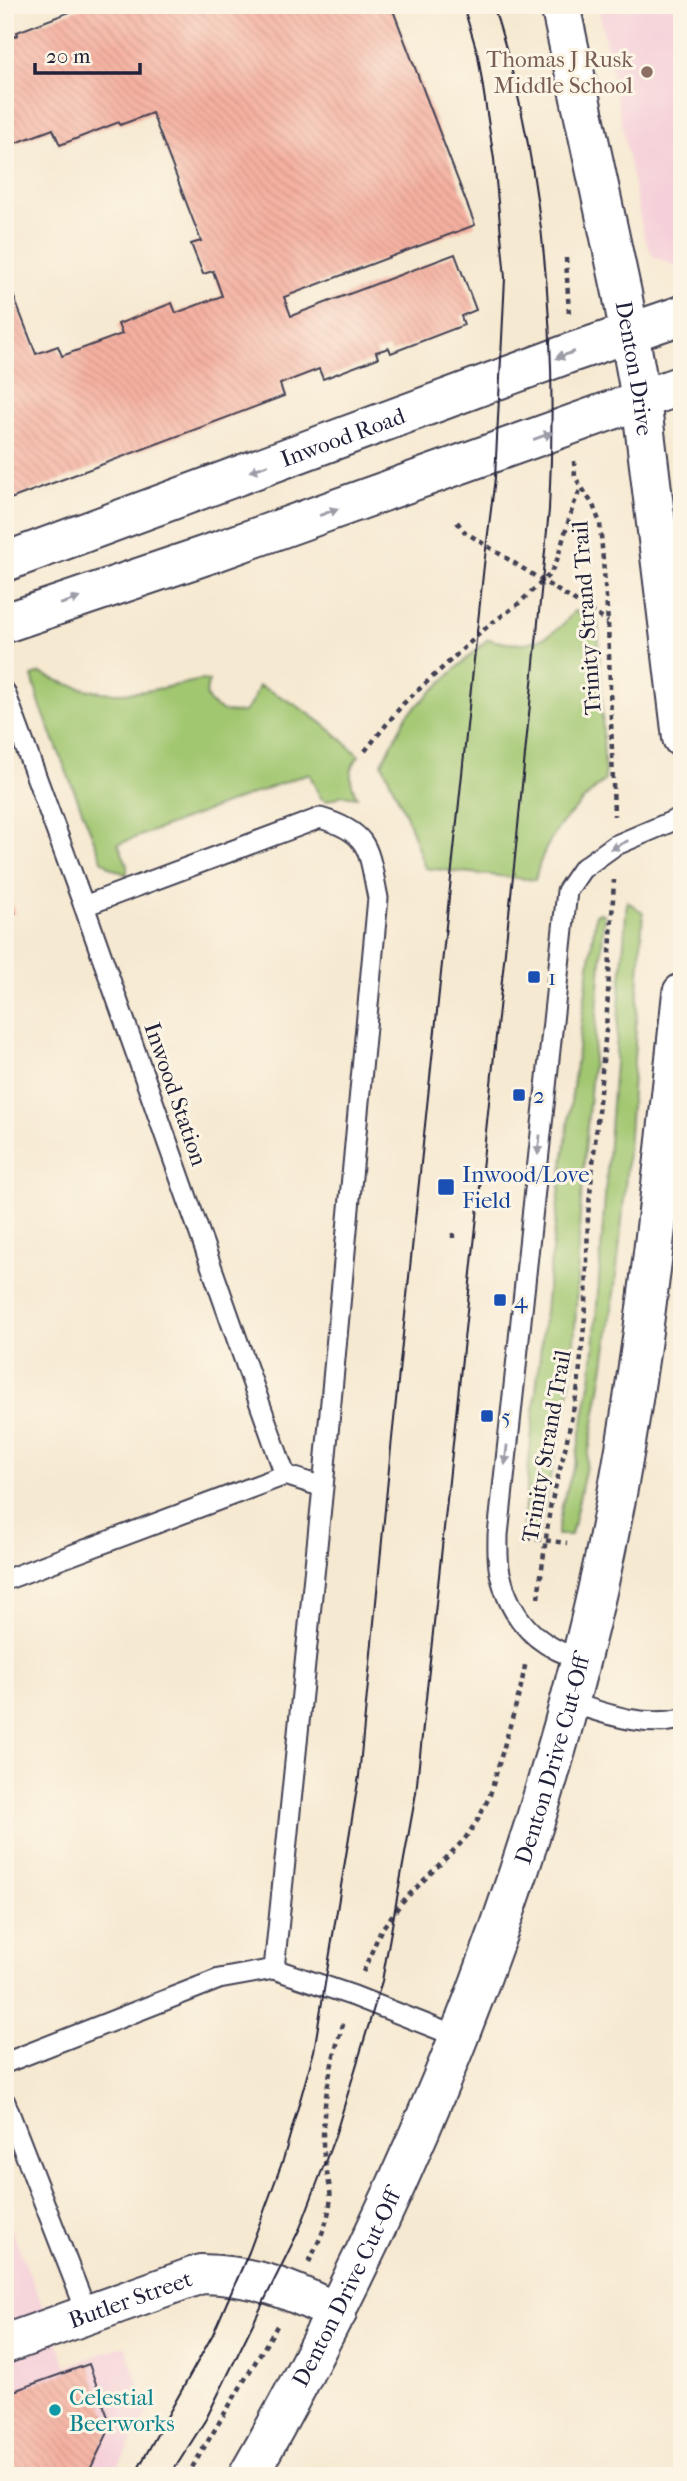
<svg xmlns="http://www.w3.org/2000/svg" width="687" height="2481" viewBox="0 0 687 2481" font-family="'IM FELL French Canon',serif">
  <defs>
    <pattern id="building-back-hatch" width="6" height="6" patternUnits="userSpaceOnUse" patternTransform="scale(1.75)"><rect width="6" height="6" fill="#f5b0a0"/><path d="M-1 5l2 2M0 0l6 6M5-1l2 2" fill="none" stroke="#d2978b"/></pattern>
  </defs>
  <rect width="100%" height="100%" fill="#fcf5e5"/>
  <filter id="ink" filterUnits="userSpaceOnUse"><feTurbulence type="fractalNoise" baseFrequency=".0143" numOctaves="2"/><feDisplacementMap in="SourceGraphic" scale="14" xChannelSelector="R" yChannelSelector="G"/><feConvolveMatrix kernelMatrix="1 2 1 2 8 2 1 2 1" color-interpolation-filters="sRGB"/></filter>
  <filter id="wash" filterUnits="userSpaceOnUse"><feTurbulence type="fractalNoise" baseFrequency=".00686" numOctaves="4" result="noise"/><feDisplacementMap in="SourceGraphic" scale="28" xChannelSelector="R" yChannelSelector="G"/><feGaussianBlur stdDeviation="1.57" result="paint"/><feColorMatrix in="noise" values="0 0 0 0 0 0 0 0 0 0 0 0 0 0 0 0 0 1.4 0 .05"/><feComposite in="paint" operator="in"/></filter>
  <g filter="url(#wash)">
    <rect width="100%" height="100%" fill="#f6e9d1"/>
    <path fill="#f5cfd9" d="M 598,5 L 682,5 L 682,265 L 677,267 L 653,256 L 644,237 Z
      M 5,2214 L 67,2366 L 125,2345 L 148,2412 L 113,2476 L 5,2476 Z"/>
    <path fill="#a2c771" stroke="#627456" stroke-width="2" d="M 574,611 L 598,622 L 605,780 C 571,811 545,834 535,880 L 425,868 L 406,815 L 382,763 L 407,715 L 488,639 C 523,650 553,641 574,611 Z
      M 40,673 C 105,703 134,694 201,680 L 209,681 C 198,706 225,715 244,712 L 252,702 L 259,686 C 297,702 330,727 359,756 C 348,769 349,782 357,797 L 343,795 L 326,801 L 320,797 L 309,773 L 118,844 L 127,864 L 127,875 L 111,868 L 102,860 L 40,705 L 32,676 Z
      M 627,901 L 643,913 C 636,1015 632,1118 622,1221 C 612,1326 595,1432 571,1535 L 557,1535 L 562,1505 L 576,1460 L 592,1373 Z
      M 596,913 L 604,914 C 599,1010 588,1105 581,1201 C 576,1266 578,1332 568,1397 C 561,1443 546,1486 538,1532 L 523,1529 C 540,1323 569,1118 596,913 Z"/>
    <g id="blocks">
      <path fill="url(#building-back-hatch)" d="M 88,5 L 391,5 L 475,225 L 284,297 L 291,316 L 455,254 L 476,310 L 461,316 L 464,325 L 391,353 L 389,348 L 376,352 L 378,358 L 323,379 L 319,369 L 280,384 L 284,396 L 5,501 L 5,274 L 36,354 L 58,346 L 62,356 L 122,334 L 118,324 L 172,303 L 176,313 L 222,296 L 213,271 L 203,274 L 191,244 L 201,241 L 152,113 L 120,125 L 119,122 L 60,145 L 53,129 L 5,147 L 5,40 L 18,35 L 17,32 Z
        M 5,887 L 15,913 L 5,916 Z
        M 89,2364 L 111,2426 L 87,2476 L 5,2476 L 5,2394 Z"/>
    </g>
  </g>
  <g filter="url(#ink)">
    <use href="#blocks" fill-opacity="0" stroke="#424052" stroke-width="2"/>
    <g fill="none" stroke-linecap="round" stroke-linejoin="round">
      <defs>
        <path id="lane" d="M 5,692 L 84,906 L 285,1475 L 323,1487
          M 84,906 L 320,818 C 372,833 368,851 378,898 L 323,1487 L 274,1969
          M 5,1580 L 285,1475
          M 581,1659 C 537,1647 510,1619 500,1573 C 497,1561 498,1548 498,1535 L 567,891 L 582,869 L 614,846 L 682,817
          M 569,1702 C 606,1714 643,1728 682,1719
          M 5,2063 L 219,1979 L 274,1969 L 354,1996 L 458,2037
          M 5,2102 L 87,2313"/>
        <g id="street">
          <path id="s1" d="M 5,2344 L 201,2274 C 254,2275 290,2289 337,2313"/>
        </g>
        <g id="secondary">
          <path id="s2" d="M 560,5 L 622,293 L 641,399 L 682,738"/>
          <path id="s3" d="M 5,562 L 570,353 L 682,315"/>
          <path d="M 5,623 L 218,551 L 682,385"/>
          <path id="s4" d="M 248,2476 C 393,2221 510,1942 581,1658 C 637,1441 658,1216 682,993"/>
        </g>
      </defs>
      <use href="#lane" stroke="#424052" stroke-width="23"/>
      <use href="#street" stroke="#424052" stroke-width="42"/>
      <use href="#secondary" stroke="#424052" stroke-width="42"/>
      <path stroke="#424052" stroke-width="4.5" stroke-dasharray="5 5" stroke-linecap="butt" d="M 566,258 L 569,316
        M 574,461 L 575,477 L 593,505 L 600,523 L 608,622 L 614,816
        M 457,522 L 465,532 L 608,622
        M 365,751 L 403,704 L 489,625 L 517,605 L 550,574 L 557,560 L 573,506 L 581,488
        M 453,1238 L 453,1233
        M 526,1538 L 567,1543
        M 538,1598 L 550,1508 L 565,1449 L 578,1387 L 586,1306 L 588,1215 L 606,1030 L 614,880
        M 363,1972 L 381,1930 L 403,1901 L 464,1840 L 479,1818 L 490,1795 L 520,1691 L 526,1661
        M 309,2262 C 319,2241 333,2214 330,2190 C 328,2174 323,2158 323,2141 C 323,2099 331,2059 345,2019
        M 187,2476 L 277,2326"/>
      <use href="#lane" stroke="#fff" stroke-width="19"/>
      <use href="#street" stroke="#fff" stroke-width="38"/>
      <use href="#secondary" stroke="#fff" stroke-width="38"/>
      <path stroke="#22223b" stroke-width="2" d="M 134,2476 L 213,2334 L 249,2252 L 283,2160 L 314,2051 L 359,1776 L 391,1448 L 484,565 L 495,478 L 505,278 L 494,159 L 478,55 L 463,5
        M 170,2476 L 206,2419 L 300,2228 L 335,2136 L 382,1981 L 416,1793 L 515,857 L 549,510 C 558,341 545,167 493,5"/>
    </g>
    <defs><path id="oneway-solid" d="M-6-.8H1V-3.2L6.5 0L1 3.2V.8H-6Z" transform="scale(1.75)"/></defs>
    <g fill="#9c9ca7">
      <use href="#oneway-solid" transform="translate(565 355) rotate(160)"/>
      <use href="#oneway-solid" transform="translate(543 436) rotate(-20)"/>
      <use href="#oneway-solid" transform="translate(259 468) rotate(160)"/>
      <use href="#oneway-solid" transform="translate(329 512) rotate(-20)"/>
      <use href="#oneway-solid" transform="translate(70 601) rotate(-19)"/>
      <use href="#oneway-solid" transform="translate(619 845) rotate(154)"/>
      <use href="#oneway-solid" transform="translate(539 1145) rotate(96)"/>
      <use href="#oneway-solid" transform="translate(506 1455) rotate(96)"/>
    </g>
  </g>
  <circle fill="#8d6e63" stroke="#fcf5e5" stroke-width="2.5" cx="647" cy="72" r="7"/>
  <g fill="#1a4fb4" stroke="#fcf5e5" stroke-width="2.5">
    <rect x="527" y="970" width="14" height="14" rx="3.5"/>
    <rect x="512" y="1088" width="14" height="14" rx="3.5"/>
    <rect x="437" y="1178" width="18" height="18" rx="3.5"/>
    <rect x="493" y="1293" width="14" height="14" rx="3.5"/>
    <rect x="480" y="1409" width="14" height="14" rx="3.5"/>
  </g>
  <circle fill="#0f9aa8" stroke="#fcf5e5" stroke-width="2.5" cx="55" cy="2410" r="7"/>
  <g text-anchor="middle" stroke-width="6" stroke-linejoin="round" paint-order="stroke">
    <g font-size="23" fill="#785e54" stroke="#fcf5e5" text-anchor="end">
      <text x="633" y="67">Thomas J Rusk<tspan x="633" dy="26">Middle School</tspan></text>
    </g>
    <g font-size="23" fill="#22223b" stroke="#fcf5e5">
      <text dy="8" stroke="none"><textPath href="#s2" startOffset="371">Denton Drive</textPath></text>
      <text dy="8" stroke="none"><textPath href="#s3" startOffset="360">Inwood Road</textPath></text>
      <text transform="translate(586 618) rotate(-94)" y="8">Trinity Strand Trail</text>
      <text transform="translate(176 1094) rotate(71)" y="8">Inwood Station</text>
      <text transform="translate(546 1446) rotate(-80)" y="8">Trinity Strand Trail</text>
      <text dy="8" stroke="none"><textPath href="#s4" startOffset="780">Denton Drive Cut-Off</textPath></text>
      <text dy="8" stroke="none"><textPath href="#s4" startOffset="212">Denton Drive Cut-Off</textPath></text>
      <text dy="8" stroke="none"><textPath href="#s1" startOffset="133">Butler Street</textPath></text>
    </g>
    <g font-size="23" fill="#164399" stroke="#fcf5e5" text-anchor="start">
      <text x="548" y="985">1</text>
      <text x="533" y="1103">2</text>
      <text x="462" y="1182">Inwood/Love<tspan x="462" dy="26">Field</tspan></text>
      <text x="514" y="1308">4</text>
      <text x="501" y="1424">5</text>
    </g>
    <g font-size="23" fill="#0d838f" stroke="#fcf5e5" text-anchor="start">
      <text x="69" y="2405">Celestial<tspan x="69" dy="26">Beerworks</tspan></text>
    </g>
  </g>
  <rect width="687" height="2481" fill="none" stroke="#fcf5e5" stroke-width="28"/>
  <path d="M35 63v10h105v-10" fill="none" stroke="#22223b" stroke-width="3.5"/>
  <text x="46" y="63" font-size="21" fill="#22223b" stroke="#fcf5e5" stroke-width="5" paint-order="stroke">20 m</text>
</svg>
